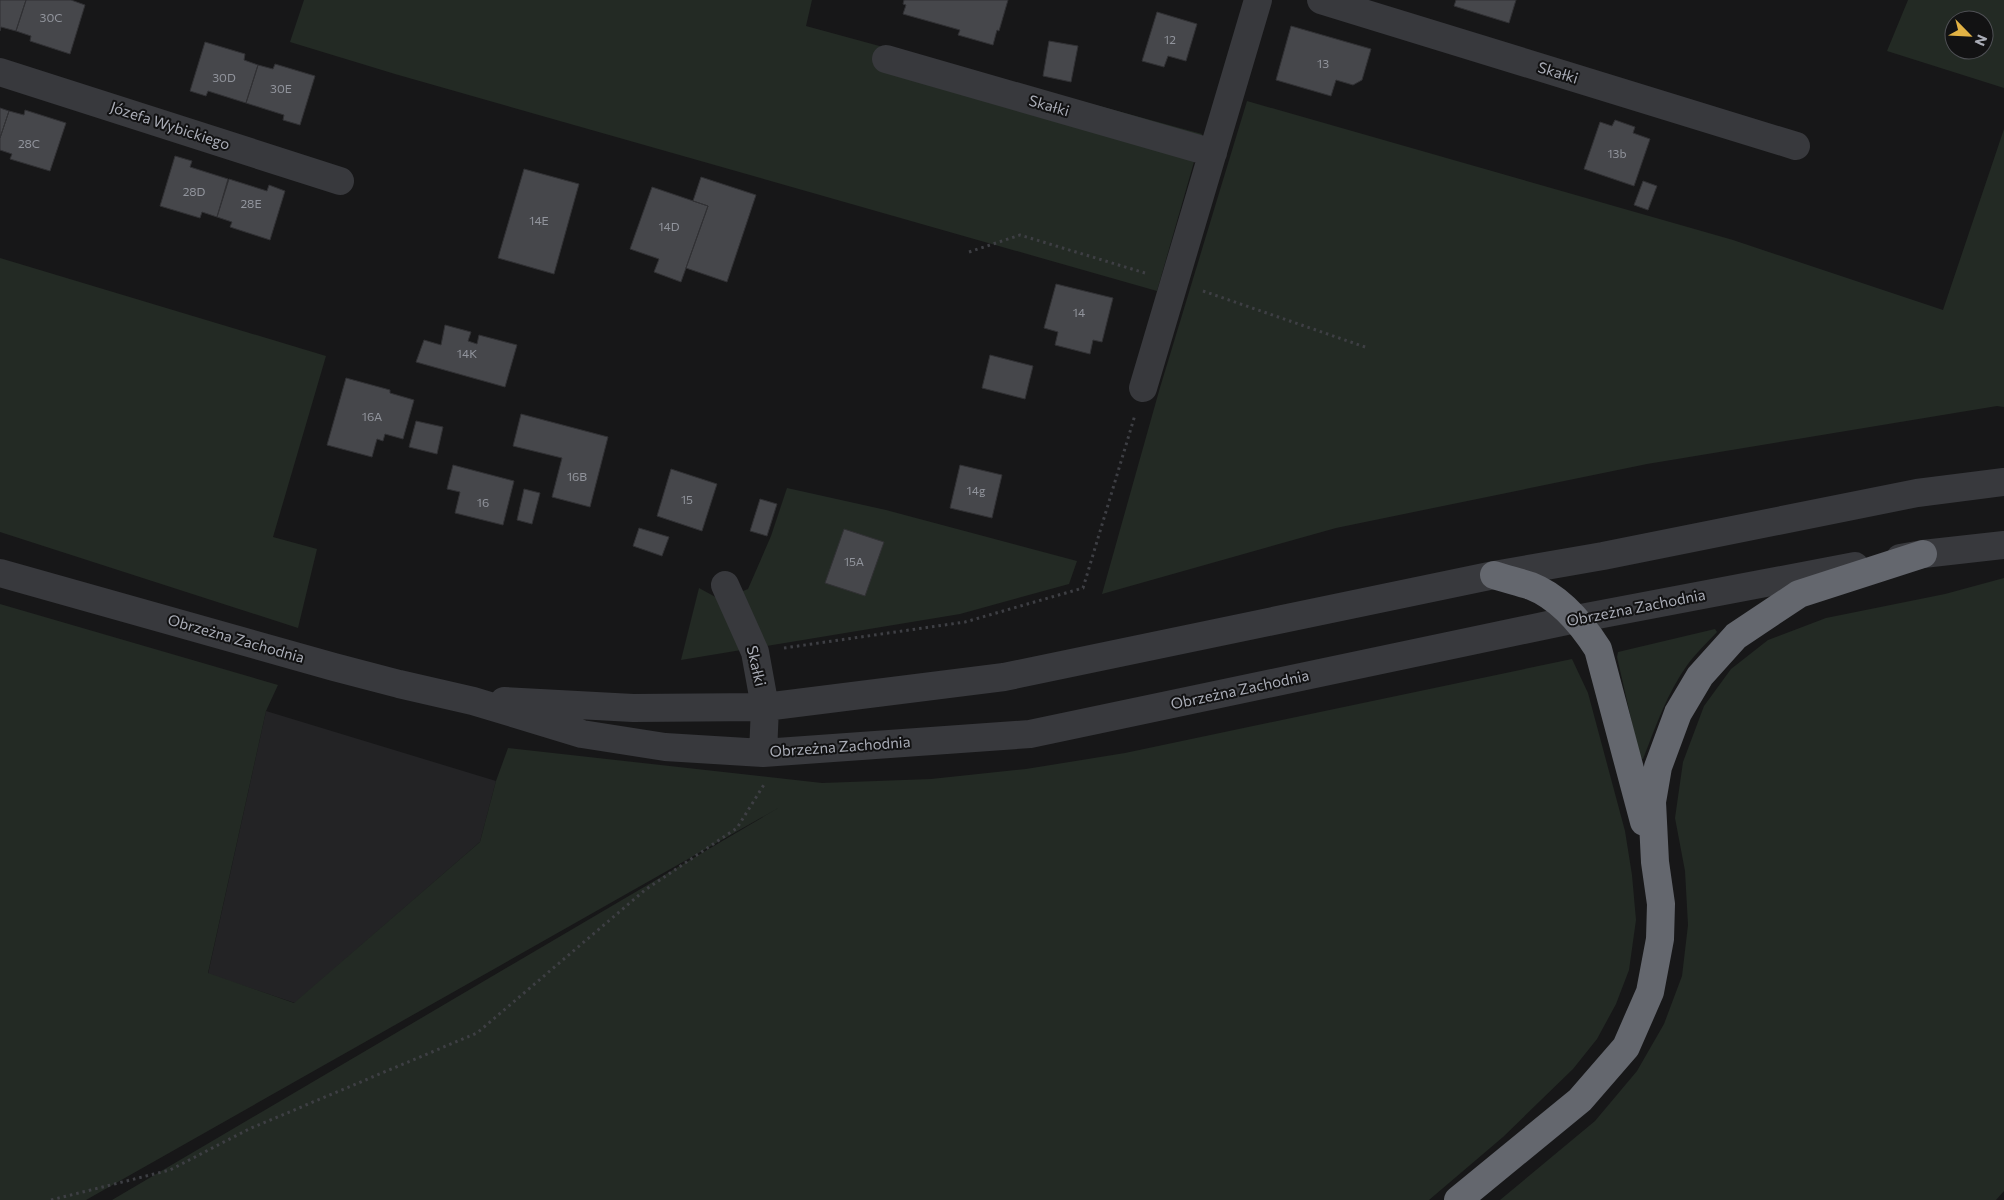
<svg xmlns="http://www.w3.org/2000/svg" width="2004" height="1200" viewBox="0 0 2004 1200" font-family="Commissioner,sans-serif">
  <rect width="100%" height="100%" fill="#171718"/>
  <path fill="#232325" d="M 266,711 L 496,781 L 480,842 L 295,1003 L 208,974 Z"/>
  <path fill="#232a24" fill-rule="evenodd" d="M 304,0 L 812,0 L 806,26 L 1202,134 L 1157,291 L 395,74 L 290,42 Z
    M 1908,0 L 2004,0 L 2004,88 L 1887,51 ZM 1954,20 L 1984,20 L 1984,50 L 1954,50 Z
    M 1247,101 L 1733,240 L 1943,310 L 2004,129 L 2004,407 L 1997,406 L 1647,464 L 1336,528 L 1102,594 L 1159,391 Z
    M 0,258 L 326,356 L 273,537 L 317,549 L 298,628 L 0,532 Z
    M 787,488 L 886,510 L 1077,561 L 1069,584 L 960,614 L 681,660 L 699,588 L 721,600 L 748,589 L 771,536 Z
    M 2004,578 L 2004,1191 L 1996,1200 L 1500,1200 L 1595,1121 L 1637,1071 L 1664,1024 L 1682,976 L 1688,925 L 1685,871 L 1675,818 L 1683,762 L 1704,706 L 1731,669 L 1768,640 L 1826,618 L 1945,594 Z
    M 0,604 L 278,685 L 266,711 L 208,973 L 294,1003 L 480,842 L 496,781 L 508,748 L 822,783 L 931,779 L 1026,769 L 1125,753 L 1572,659 L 1588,693 L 1625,831 L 1632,875 L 1636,920 L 1629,970 L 1616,1004 L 1597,1039 L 1573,1069 L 1503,1137 L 1429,1200 L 112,1200 L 780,807 L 86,1200 L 0,1200 Z
    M 1715,629 L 1717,632 C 1707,643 1696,653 1688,664 C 1667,693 1656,726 1643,759 L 1640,758 L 1617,657 L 1618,652 Z"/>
  <path fill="#46474b" stroke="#313134" d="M 0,0 L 26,0 L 16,31 L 1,27 L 0,31 Z
    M 26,0 L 71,0 L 85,5 L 70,54 L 30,41 L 31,36 L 16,31 Z
    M 904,0 L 1008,0 L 999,31 L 997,30 L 993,45 L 958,35 L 960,30 L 903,14 L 906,5 L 903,4 Z
    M 1456,0 L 1516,0 L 1509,23 L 1454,6 Z
    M 1157,12 L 1197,24 L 1186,61 L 1168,56 L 1164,67 L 1142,61 Z
    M 1291,26 L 1371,49 L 1362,80 L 1353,85 L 1336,80 L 1331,96 L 1276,80 Z
    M 1049,41 L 1078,46 L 1071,82 L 1043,76 Z
    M 205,42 L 245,54 L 244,60 L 258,65 L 246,103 L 208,91 L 206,96 L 190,91 Z
    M 275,64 L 315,76 L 300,125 L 283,120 L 284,115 L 246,103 L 258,65 L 273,69 Z
    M 0,108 L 9,111 L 0,138 Z
    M 25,110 L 66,123 L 50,171 L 10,159 L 12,154 L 0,150 L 0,138 L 9,111 L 24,115 Z
    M 1615,120 L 1635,127 L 1633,133 L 1650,139 L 1634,186 L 1584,169 L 1600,122 L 1612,126 Z
    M 175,156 L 192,161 L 190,167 L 228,179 L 217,217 L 202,212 L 200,218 L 160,206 Z
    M 524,169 L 579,184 L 554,274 L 498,258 Z
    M 701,177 L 756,195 L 727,282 L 686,268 L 708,206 L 693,201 Z
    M 229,179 L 267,191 L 269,185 L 285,191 L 270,240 L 230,227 L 232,222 L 217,217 Z
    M 1643,181 L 1657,186 L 1648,210 L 1634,205 Z
    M 652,187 L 708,206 L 681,282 L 654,272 L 659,259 L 630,249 Z
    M 1056,284 L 1113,298 L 1102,342 L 1093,340 L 1090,354 L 1055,345 L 1058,332 L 1044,328 Z
    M 445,325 L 471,332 L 468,341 L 477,344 L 479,335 L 517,345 L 505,387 L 416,362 L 424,340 L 441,345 Z
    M 990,355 L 1033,366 L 1025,399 L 982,388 Z
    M 346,378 L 390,390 L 390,393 L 414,400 L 403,439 L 385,434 L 383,441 L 377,439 L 372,457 L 327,445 Z
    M 521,414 L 608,437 L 590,507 L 552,497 L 562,458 L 513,446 Z
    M 416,421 L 443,427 L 437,454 L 409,447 Z
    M 453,465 L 514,481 L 503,525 L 455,513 L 460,492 L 447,489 Z
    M 960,465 L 1002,475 L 992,518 L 950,508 Z
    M 671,469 L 717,484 L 702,531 L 657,516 Z
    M 524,489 L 540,493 L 532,524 L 517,520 Z
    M 760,499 L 777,504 L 767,536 L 750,531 Z
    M 639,528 L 669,537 L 662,556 L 633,546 Z
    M 844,529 L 884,542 L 865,596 L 825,583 Z"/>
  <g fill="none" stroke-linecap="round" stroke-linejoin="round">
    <path stroke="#3e3f44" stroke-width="3" stroke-dasharray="2.5 4" stroke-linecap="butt" d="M 969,252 L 1020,235 L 1145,273
      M 1203,291 L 1368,348
      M 784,648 L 965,622 L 1083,588 L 1135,415
      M 51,1200 L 170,1170 L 249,1129 L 477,1033 L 645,890 L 737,828 L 765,783"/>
    <path stroke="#38393d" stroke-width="28" d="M 1321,0 L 1796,146
      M 886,59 L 1213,153
      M 0,72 L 340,181
      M 1143,388 L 1258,0
      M 1900,558 L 1923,554 L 2004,545
      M 0,573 L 334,667 L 399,684 L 473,701 L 582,734 L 665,747 L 763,753 L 1030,734 L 1576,619 L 1855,566
      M 725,585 L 755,652 L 765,707 L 763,753
      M 504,701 L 633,708 L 765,707 L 1004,677 L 1494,575 L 1603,556 L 1917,493 L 2004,482"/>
    <path stroke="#64676e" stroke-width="28" d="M 1494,575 C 1506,579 1519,582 1531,586 C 1559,597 1582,624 1598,649 L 1644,822
      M 1458,1200 L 1580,1100 L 1626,1047 L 1650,992 L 1660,939 L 1661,904 L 1655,862 L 1652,802 L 1658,767 L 1678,713 L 1700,676 L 1736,636 L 1799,594 L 1923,554"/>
  </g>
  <g text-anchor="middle" stroke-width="4" stroke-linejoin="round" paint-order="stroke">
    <g font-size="12" fill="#91949c">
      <text x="51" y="22">30C</text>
      <text x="1170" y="44">12</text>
      <text x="1323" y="68">13</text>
      <text x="224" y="82">30D</text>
      <text x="281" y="93">30E</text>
      <text x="29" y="148">28C</text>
      <text x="1617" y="158">13b</text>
      <text x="194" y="196">28D</text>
      <text x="251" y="208">28E</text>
      <text x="539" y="225">14E</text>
      <text x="669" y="231">14D</text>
      <text x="1079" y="317">14</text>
      <text x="467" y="358">14K</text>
      <text x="372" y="421">16A</text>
      <text x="577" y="481">16B</text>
      <text x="976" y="495">14g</text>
      <text x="687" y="504">15</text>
      <text x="483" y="507">16</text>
      <text x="854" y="566">15A</text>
    </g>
    <g font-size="15" fill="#aaadb7" stroke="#121213">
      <text transform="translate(1558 73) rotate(17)" y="5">Skałki</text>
      <text transform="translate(1049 106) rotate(16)" y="5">Skałki</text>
      <text transform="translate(170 126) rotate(18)" y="5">Józefa Wybickiego</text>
      <text transform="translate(1636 608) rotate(-11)" y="5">Obrzeżna Zachodnia</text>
      <text transform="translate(236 639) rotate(16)" y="5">Obrzeżna Zachodnia</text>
      <text transform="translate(756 666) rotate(77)" y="5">Skałki</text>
      <text transform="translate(1240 690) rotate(-12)" y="5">Obrzeżna Zachodnia</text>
      <text transform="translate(840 747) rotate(-4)" y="5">Obrzeżna Zachodnia</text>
    </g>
  </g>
  <g transform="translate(1969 35) rotate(114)"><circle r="24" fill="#121213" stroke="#4f5055"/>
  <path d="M0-4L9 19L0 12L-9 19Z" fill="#e2b244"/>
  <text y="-8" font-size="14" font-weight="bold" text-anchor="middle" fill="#aaadb7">N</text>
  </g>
</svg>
